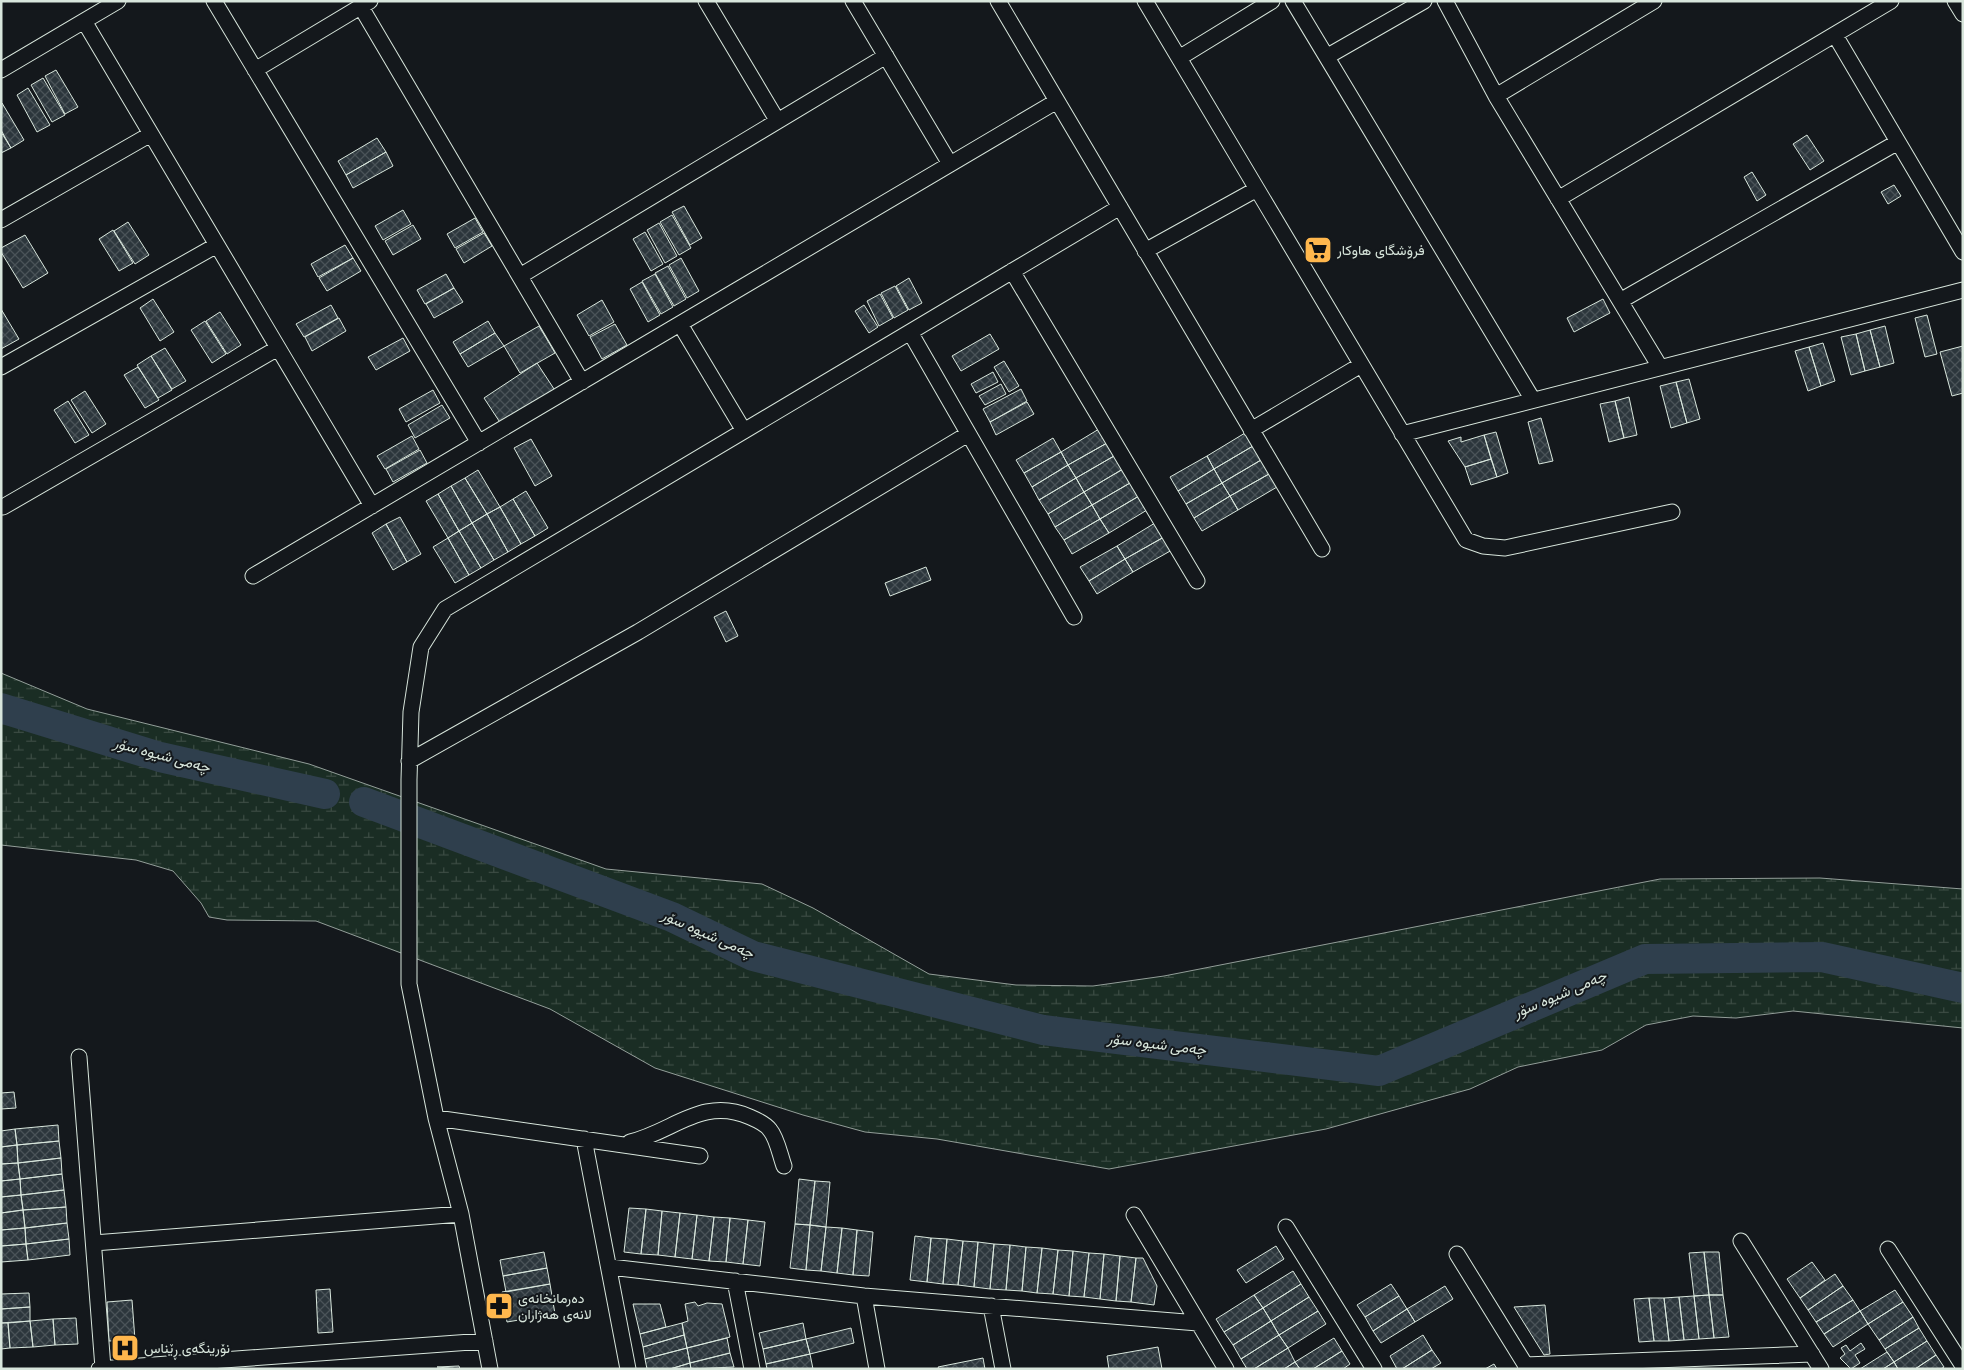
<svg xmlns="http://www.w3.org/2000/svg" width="1964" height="1370" viewBox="0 0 1964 1370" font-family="'Varela Round',Vazirmatn,sans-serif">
  <defs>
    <pattern id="wetland-marsh" width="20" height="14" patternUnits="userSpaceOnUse" patternTransform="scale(1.25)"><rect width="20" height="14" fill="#1a2d24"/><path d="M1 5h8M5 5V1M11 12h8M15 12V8" fill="none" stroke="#3b4b43"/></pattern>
    <pattern id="building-cross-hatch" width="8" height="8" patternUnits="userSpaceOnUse" patternTransform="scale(1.25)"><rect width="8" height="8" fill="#2c363c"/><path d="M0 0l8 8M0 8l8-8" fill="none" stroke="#4a5358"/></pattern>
  </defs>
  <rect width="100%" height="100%" fill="#14181c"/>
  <path fill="url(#wetland-marsh)" stroke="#939e99" d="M 1,673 L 87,709 L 309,764 L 606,869 L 762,884 L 813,908 L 929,974 L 1016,985 L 1093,986 L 1164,976 L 1660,879 L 1820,878 L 1963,889 L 1963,1028 L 1793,1011 L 1736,1018 L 1693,1016 L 1646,1025 L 1602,1050 L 1518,1067 L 1470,1089 L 1326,1129 L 1109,1169 L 937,1139 L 865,1132 L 803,1115 L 655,1068 L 550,1009 L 316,921 L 227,920 L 209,917 L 201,903 L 173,871 L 136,860 L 1,845 Z"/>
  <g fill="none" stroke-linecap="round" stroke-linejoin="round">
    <path stroke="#2f3f4d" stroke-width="30" d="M 1,708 L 160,757 L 325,794
      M 364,802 L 672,917 L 753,956 L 1043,1030 L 1379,1071 L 1645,959 L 1822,957 L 1963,988"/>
  </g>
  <path fill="url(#building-cross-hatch)" stroke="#d8e6dc" d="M 56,70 L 78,107 L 65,114 L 45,76 Z
    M 43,78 L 65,115 L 52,122 L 31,85 Z
    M 28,88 L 50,125 L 37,132 L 17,95 Z
    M 2,103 L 24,140 L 11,148 L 1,130 Z
    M 1,132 L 11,148 L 1,153 Z
    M 1807,135 L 1824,161 L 1810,170 L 1793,144 Z
    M 377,138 L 386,152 L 346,175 L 338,161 Z
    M 386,152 L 393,166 L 353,188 L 346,175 Z
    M 1752,172 L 1766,195 L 1757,201 L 1744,177 Z
    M 1894,185 L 1901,196 L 1888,204 L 1881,192 Z
    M 684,206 L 702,238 L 690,245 L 672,212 Z
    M 403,210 L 411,224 L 383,240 L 375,226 Z
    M 672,215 L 691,248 L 679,255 L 660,222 Z
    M 475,218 L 483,232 L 455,248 L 447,234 Z
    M 128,222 L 149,255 L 135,264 L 114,231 Z
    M 659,223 L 677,256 L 665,263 L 647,230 Z
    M 413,225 L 421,239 L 393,255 L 385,241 Z
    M 113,230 L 133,263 L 119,271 L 99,239 Z
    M 645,232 L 663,264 L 651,271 L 633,239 Z
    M 484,233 L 492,246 L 464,263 L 456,249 Z
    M 25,235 L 48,273 L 23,288 L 1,252 L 1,248 Z
    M 345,245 L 353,258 L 318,277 L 311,264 Z
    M 353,258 L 361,271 L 327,291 L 319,278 Z
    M 681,258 L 699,291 L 687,298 L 669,265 Z
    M 668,266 L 686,299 L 674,306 L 655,273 Z
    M 446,274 L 454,288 L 425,304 L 417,290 Z
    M 655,274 L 673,307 L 661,314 L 642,281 Z
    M 909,278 L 922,303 L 909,310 L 896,286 Z
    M 642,282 L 660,315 L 648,322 L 630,289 Z
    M 895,286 L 908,310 L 894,318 L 881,293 Z
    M 454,288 L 463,302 L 434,318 L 426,304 Z
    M 880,294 L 893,318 L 879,326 L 867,301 Z
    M 153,299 L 174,332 L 160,341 L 140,308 Z
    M 1603,299 L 1610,313 L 1574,332 L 1567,318 Z
    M 602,300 L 614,322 L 589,336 L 577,315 Z
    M 331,305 L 338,318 L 304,337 L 296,324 Z
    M 864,305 L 878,327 L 869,333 L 855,311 Z
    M 1,309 L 19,339 L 1,349 Z
    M 220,312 L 241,345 L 227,354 L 206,321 Z
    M 1927,315 L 1937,354 L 1925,357 L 1915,318 Z
    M 339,318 L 346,331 L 312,351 L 305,337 Z
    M 205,321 L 226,354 L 212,363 L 191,330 Z
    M 488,321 L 495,333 L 460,354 L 453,342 Z
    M 615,324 L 627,345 L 602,359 L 590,337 Z
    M 539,326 L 555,353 L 520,373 L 504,346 Z
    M 1885,326 L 1894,363 L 1880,367 L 1870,330 Z
    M 1870,330 L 1880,367 L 1865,371 L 1856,334 Z
    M 495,333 L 504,346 L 468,367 L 460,354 Z
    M 990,334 L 999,349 L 961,371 L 952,356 Z
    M 1856,334 L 1865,371 L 1851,375 L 1841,337 Z
    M 403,338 L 410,351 L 376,370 L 368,357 Z
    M 1823,343 L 1835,381 L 1821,386 L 1809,347 Z
    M 1963,346 L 1963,393 L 1952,396 L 1940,352 Z
    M 1809,347 L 1821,386 L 1808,391 L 1795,351 Z
    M 165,348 L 186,381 L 172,389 L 151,356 Z
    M 151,356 L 172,390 L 158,398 L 137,365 Z
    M 1004,361 L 1019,386 L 1009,392 L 994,367 Z
    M 537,363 L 556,392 L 503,427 L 484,398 Z
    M 138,367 L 159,400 L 145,408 L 124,375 Z
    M 993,372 L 998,382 L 976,393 L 971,384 Z
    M 1689,379 L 1700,419 L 1687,423 L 1676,382 Z
    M 1676,382 L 1687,423 L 1671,428 L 1660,386 Z
    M 1001,384 L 1006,394 L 985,405 L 979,396 Z
    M 1021,389 L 1027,401 L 990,422 L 983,409 Z
    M 433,390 L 440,403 L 406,422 L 399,409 Z
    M 85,391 L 106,424 L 92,433 L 71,400 Z
    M 1629,397 L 1637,435 L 1624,438 L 1615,401 Z
    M 68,401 L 89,435 L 75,443 L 54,410 Z
    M 1615,401 L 1624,438 L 1609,442 L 1600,404 Z
    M 1027,402 L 1034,414 L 996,435 L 990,422 Z
    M 442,405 L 450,418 L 415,438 L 408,425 Z
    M 1541,418 L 1553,461 L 1539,464 L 1528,422 Z
    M 1099,429 L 1107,443 L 1068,465 L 1061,452 Z
    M 1496,432 L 1508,473 L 1497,477 L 1484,435 Z
    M 1245,433 L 1253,446 L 1214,469 L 1207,456 Z
    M 1484,435 L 1491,459 L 1465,467 L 1448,441 L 1461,437 L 1461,442 Z
    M 412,436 L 419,449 L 385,469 L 377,456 Z
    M 1053,438 L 1061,452 L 1024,473 L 1016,460 Z
    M 531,439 L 552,476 L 535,486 L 514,448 Z
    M 1107,443 L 1114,456 L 1076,478 L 1068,465 Z
    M 1253,446 L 1261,460 L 1222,483 L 1214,469 Z
    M 420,450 L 427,463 L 393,482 L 386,469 Z
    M 1061,452 L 1068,465 L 1032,487 L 1024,473 Z
    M 1114,456 L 1123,469 L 1084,492 L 1076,478 Z
    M 1207,456 L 1214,469 L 1178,491 L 1170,477 Z
    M 1491,459 L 1497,477 L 1471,485 L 1465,467 Z
    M 1261,460 L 1269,474 L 1230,496 L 1222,483 Z
    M 1068,465 L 1076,478 L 1039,500 L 1032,487 Z
    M 1123,469 L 1130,483 L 1092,505 L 1084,492 Z
    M 1214,469 L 1222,483 L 1186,504 L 1178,491 Z
    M 478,470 L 500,507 L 487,514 L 465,478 Z
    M 1269,474 L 1277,487 L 1238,510 L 1230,496 Z
    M 465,478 L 487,514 L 472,523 L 451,486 Z
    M 1076,478 L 1084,492 L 1048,514 L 1039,500 Z
    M 1130,483 L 1139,496 L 1100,519 L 1092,505 Z
    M 1222,483 L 1230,496 L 1194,518 L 1186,504 Z
    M 451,486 L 472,523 L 459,531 L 438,494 Z
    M 526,491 L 548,528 L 535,536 L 513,499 Z
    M 1084,492 L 1092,505 L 1055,527 L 1048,514 Z
    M 438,494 L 459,531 L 448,538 L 426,501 Z
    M 1139,496 L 1147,510 L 1109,533 L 1100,519 Z
    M 1230,496 L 1238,510 L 1202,531 L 1194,518 Z
    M 513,499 L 535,536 L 521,544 L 500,507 Z
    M 1092,505 L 1100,519 L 1064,540 L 1055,527 Z
    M 500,507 L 521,544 L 508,552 L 487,514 Z
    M 487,514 L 508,552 L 494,560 L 472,523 Z
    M 400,517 L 421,554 L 407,562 L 386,524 Z
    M 1100,519 L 1109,533 L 1072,554 L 1064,540 Z
    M 472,523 L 494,560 L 481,568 L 459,531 Z
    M 1155,523 L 1164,537 L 1125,559 L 1117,546 Z
    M 386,524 L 407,562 L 393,570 L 372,533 Z
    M 459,531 L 481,568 L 469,575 L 448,538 Z
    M 1164,537 L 1172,550 L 1133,572 L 1125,559 Z
    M 448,538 L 469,575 L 455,583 L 433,547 Z
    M 1117,546 L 1125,559 L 1089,581 L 1080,567 Z
    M 1125,559 L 1133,572 L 1097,594 L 1089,581 Z
    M 926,567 L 931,580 L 890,596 L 885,583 Z
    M 726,611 L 738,636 L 726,642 L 714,617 Z
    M 14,1092 L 16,1108 L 1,1109 L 1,1093 Z
    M 58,1125 L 59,1141 L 17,1145 L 15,1129 Z
    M 15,1129 L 17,1145 L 1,1147 L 1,1131 Z
    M 59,1141 L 61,1158 L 18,1163 L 17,1145 Z
    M 17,1145 L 18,1163 L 1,1164 L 1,1147 Z
    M 61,1158 L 62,1174 L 20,1179 L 18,1163 Z
    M 18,1163 L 20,1179 L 1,1181 L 1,1164 Z
    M 62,1174 L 64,1190 L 21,1195 L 20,1179 Z
    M 20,1179 L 21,1195 L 1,1197 L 1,1181 Z
    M 799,1179 L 815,1181 L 810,1225 L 795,1224 Z
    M 815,1181 L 830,1182 L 826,1227 L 810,1225 Z
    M 64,1190 L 66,1207 L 23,1210 L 21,1195 Z
    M 21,1195 L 23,1210 L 1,1213 L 1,1197 Z
    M 66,1207 L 67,1223 L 25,1228 L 23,1210 Z
    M 629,1208 L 646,1209 L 641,1254 L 624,1252 Z
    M 646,1209 L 662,1211 L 658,1255 L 641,1254 Z
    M 23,1210 L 25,1228 L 1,1230 L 1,1213 Z
    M 662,1211 L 680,1213 L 675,1257 L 658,1255 Z
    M 680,1213 L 697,1215 L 692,1259 L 675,1257 Z
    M 697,1215 L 714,1217 L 709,1261 L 692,1259 Z
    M 714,1217 L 730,1218 L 726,1262 L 709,1261 Z
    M 730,1218 L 748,1220 L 743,1264 L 726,1262 Z
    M 748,1220 L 765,1222 L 760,1266 L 743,1264 Z
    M 67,1223 L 69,1239 L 26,1244 L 25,1228 Z
    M 795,1224 L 810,1225 L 806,1270 L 790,1268 Z
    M 810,1225 L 826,1227 L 821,1271 L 806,1270 Z
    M 826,1227 L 842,1228 L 837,1273 L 821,1271 Z
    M 25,1228 L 26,1244 L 1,1246 L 1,1230 Z
    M 842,1228 L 857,1230 L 853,1275 L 837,1273 Z
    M 857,1230 L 873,1232 L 869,1276 L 853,1275 Z
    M 915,1236 L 931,1238 L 927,1282 L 910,1280 Z
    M 931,1238 L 947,1239 L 943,1284 L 927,1282 Z
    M 69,1239 L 70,1255 L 28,1260 L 26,1244 Z
    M 947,1239 L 963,1241 L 958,1285 L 943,1284 Z
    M 963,1241 L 978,1242 L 974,1287 L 958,1285 Z
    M 978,1242 L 994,1244 L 990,1289 L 974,1287 Z
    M 26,1244 L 28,1260 L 1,1262 L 1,1246 Z
    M 994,1244 L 1010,1245 L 1006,1290 L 990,1289 Z
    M 1010,1245 L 1026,1247 L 1022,1291 L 1006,1290 Z
    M 1276,1246 L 1284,1259 L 1246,1283 L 1237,1270 Z
    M 1026,1247 L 1042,1248 L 1037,1293 L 1022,1291 Z
    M 1042,1248 L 1058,1250 L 1053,1294 L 1037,1293 Z
    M 1058,1250 L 1073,1251 L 1069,1296 L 1053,1294 Z
    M 1073,1251 L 1089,1253 L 1084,1297 L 1069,1296 Z
    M 544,1252 L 547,1268 L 503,1276 L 500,1260 Z
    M 1704,1252 L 1709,1295 L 1694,1296 L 1689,1253 Z
    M 1704,1252 L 1719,1252 L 1723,1295 L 1709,1295 Z
    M 1089,1253 L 1104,1254 L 1100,1299 L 1084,1297 Z
    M 1104,1254 L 1120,1256 L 1116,1301 L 1100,1299 Z
    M 1120,1256 L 1136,1258 L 1131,1302 L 1116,1301 Z
    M 1136,1258 L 1143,1258 L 1157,1286 L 1154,1305 L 1131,1302 Z
    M 1812,1262 L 1825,1280 L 1800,1298 L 1787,1279 Z
    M 547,1268 L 550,1284 L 506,1292 L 503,1276 Z
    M 1293,1271 L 1301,1284 L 1263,1308 L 1254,1295 Z
    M 1835,1274 L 1843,1286 L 1808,1310 L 1800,1298 Z
    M 550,1284 L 555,1314 L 507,1322 L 502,1292 Z
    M 1301,1284 L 1309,1297 L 1271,1321 L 1263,1308 Z
    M 1391,1284 L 1399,1296 L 1365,1317 L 1357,1305 Z
    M 1445,1286 L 1453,1299 L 1415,1322 L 1407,1309 Z
    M 1843,1286 L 1853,1300 L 1816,1322 L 1808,1310 Z
    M 330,1289 L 333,1332 L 318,1333 L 316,1290 Z
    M 1895,1290 L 1903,1302 L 1868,1324 L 1860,1311 Z
    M 29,1293 L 30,1307 L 1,1309 L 1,1294 Z
    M 1254,1295 L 1263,1308 L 1224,1332 L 1216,1319 Z
    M 1709,1295 L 1714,1338 L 1699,1339 L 1694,1296 Z
    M 1709,1295 L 1723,1295 L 1729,1337 L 1714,1338 Z
    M 1399,1296 L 1407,1309 L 1373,1331 L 1365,1317 Z
    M 1694,1296 L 1699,1339 L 1684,1340 L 1679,1297 Z
    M 1309,1297 L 1318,1311 L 1279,1335 L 1271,1321 Z
    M 1679,1297 L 1684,1340 L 1669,1341 L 1664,1298 Z
    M 1649,1298 L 1664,1298 L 1669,1341 L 1654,1341 Z
    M 1649,1298 L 1654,1341 L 1639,1342 L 1634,1299 Z
    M 132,1300 L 135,1340 L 109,1341 L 107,1302 Z
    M 1853,1300 L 1860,1311 L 1824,1334 L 1816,1322 Z
    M 695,1302 L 698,1306 L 707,1303 L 722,1304 L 730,1337 L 687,1348 L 682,1323 L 688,1321 L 685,1304 Z
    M 1903,1302 L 1913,1317 L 1879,1340 L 1868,1324 Z
    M 633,1304 L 660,1304 L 666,1327 L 640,1334 Z
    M 1545,1305 L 1550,1354 L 1544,1355 L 1514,1307 Z
    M 30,1307 L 30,1321 L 1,1323 L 1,1309 Z
    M 1263,1308 L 1271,1321 L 1233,1345 L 1224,1332 Z
    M 1407,1309 L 1415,1322 L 1381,1343 L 1373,1331 Z
    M 1318,1311 L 1326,1324 L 1288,1348 L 1279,1335 Z
    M 1860,1311 L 1868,1324 L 1833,1347 L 1824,1334 Z
    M 1913,1317 L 1919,1328 L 1885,1349 L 1879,1340 Z
    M 76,1318 L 78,1344 L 55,1345 L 53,1319 Z
    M 53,1319 L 55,1345 L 33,1347 L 30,1321 Z
    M 30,1321 L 33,1347 L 10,1348 L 8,1323 Z
    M 1271,1321 L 1279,1335 L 1241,1359 L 1233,1345 Z
    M 1,1323 L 8,1323 L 10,1348 L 1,1349 Z
    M 682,1323 L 684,1335 L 643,1347 L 640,1334 Z
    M 803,1323 L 806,1339 L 763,1349 L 759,1333 Z
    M 851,1328 L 854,1343 L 810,1354 L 806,1339 Z
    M 1919,1328 L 1927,1341 L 1894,1362 L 1885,1349 Z
    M 684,1335 L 687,1348 L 645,1359 L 643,1347 Z
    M 1279,1335 L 1288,1348 L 1254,1369 L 1247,1369 L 1241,1359 Z
    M 1423,1335 L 1432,1350 L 1402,1369 L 1397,1369 L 1390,1356 Z
    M 727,1338 L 730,1353 L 690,1363 L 687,1348 Z
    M 1334,1338 L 1342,1351 L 1313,1369 L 1300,1369 L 1295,1362 Z
    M 806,1339 L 810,1354 L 766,1364 L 763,1349 Z
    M 1927,1341 L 1936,1355 L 1915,1369 L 1898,1369 L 1894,1362 Z
    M 1861,1343 L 1865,1349 L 1855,1355 L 1860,1363 L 1851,1369 L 1840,1358 L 1845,1354 L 1841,1348 L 1846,1345 L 1850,1351 Z
    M 1158,1347 L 1162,1369 L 1109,1369 L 1107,1356 Z
    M 687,1348 L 690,1363 L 670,1369 L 647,1369 L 645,1359 Z
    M 1288,1348 L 1295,1362 L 1284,1369 L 1254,1369 Z
    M 1432,1350 L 1441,1363 L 1431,1369 L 1402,1369 Z
    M 1342,1351 L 1350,1364 L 1343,1369 L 1313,1369 Z
    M 1887,1352 L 1894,1362 L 1883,1369 L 1860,1369 Z
    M 730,1353 L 734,1367 L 691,1369 L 690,1363 Z
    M 810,1354 L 813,1369 L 767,1369 L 766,1364 Z
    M 1936,1355 L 1944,1367 L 1941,1369 L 1915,1369 Z
    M 983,1358 L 985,1369 L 939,1369 L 938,1367 Z
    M 1295,1362 L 1300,1369 L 1284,1369 Z
    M 1894,1362 L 1898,1369 L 1883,1369 Z
    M 690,1363 L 691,1369 L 670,1369 Z
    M 1494,1364 L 1497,1369 L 1485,1369 Z
    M 459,1366 L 460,1369 L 437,1367 Z"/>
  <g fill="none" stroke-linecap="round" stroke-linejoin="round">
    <defs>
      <path id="minor" d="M 214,1 L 479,443
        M 706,1 L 777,120
        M 853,1 L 950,164
        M 998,1 L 1322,549
        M 1145,1 L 1466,540 L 1483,546 L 1505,548 L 1672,512
        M 1293,1 L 1533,400
        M 1445,1 L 1496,96 L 1660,367
        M 1955,1 L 1963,14
        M 361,7 L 582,382
        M 84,21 L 372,506
        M 1835,35 L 1963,252
        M 1328,56 L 1424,1
        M 1179,58 L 1272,1
        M 1,70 L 118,1
        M 255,70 L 370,1
        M 1496,96 L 1654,1
        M 1558,199 L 1891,1
        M 1,220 L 151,134
        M 1145,251 L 1257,189
        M 1012,271 L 1197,581
        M 520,276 L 886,56
        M 1620,301 L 1898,142
        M 680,324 L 744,431
        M 910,332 L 1074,617
        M 1,367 L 217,245
        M 1251,430 L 1361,365
        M 1402,434 L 1963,290
        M 3,507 L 278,348
        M 253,576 L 1057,101
        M 409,761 L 638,632 L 968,434
        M 79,1057 L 103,1368
        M 436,1118 L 700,1156
        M 584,1139 L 628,1369
        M 630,1142 C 673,1132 702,1096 750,1117 C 757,1120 766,1124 770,1130 C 777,1138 780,1155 784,1166
        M 1134,1215 L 1226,1369
        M 1286,1227 L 1374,1369
        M 1741,1241 L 1821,1369
        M 94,1243 L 461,1214
        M 1888,1249 L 1963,1366
        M 1457,1254 L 1528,1369
        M 610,1267 L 864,1296 L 1198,1323
        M 735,1281 L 752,1369
        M 864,1296 L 877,1369
        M 991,1306 L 1003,1369
        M 1525,1365 L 1812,1354
        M 99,1369 L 485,1341
        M 490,1369 L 461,1214 L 436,1118 L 409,984 L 409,780 L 411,712 L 421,647 L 445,609 L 1120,207"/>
    </defs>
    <use href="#minor" stroke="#d8e6dc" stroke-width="17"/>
    <use href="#minor" stroke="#14181c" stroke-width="15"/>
  </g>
  <defs>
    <symbol id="supermarket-square" viewBox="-11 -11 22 22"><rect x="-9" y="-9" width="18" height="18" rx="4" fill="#ffb74d" stroke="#14181c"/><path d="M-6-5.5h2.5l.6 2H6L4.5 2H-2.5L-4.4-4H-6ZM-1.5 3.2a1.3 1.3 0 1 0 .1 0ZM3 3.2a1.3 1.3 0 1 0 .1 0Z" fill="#111"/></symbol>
    <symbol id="pharmacy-square" viewBox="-11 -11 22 22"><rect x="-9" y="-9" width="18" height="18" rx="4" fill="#ffb74d" stroke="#14181c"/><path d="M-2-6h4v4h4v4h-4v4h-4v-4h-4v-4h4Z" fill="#111"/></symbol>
    <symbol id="hospital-square" viewBox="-11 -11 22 22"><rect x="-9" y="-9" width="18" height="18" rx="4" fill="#ffb74d" stroke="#14181c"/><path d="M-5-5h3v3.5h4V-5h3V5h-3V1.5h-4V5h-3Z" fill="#111"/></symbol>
  </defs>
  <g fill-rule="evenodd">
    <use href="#supermarket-square" x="1302" y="234" width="32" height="32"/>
    <use href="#pharmacy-square" x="483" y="1290" width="32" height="32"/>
    <use href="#hospital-square" x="109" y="1332" width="32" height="32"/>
  </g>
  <g text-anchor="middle" stroke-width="4" stroke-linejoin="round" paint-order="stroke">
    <g font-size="14" fill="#d8e6dc" stroke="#14181c" text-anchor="start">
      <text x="1337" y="255">فرۆشگای ھاوکار</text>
      <text x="518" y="1303">دەرمانخانەی<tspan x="518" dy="16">لانەی هەژاران</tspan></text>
      <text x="144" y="1353">نۆرینگەی ڕێناس</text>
    </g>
    <g font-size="15" font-style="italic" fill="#d8e6dc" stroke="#14181c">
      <text transform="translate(162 755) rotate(15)" y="5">چەمی شیوە سۆر</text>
      <text transform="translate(708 934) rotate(24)" y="5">چەمی شیوە سۆر</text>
      <text transform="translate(1560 994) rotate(-23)" y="5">چەمی شیوە سۆر</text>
      <text transform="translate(1157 1044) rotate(7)" y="5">چەمی شیوە سۆر</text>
    </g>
  </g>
  <rect width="1964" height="1370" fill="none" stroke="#d8e6dc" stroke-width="5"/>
</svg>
